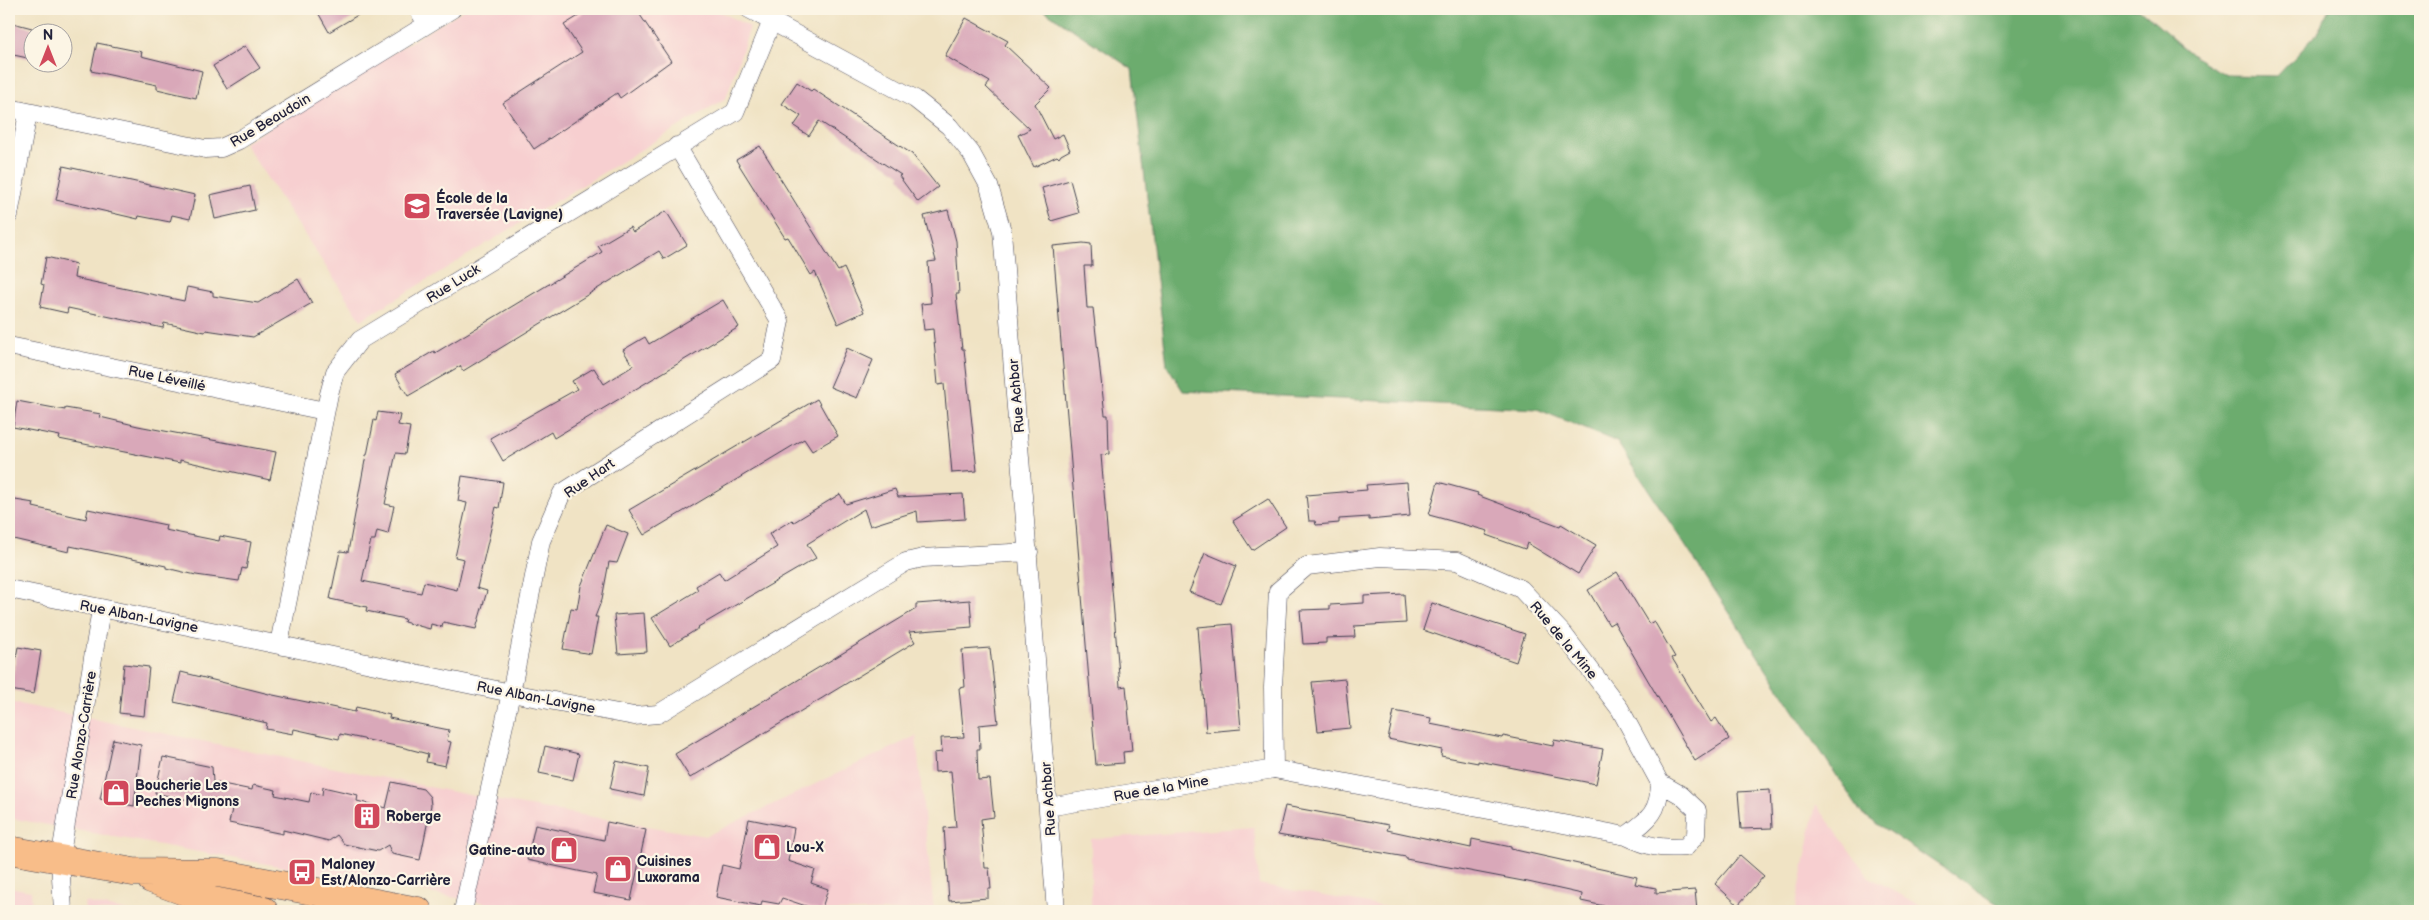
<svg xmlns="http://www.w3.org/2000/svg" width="2429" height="920" viewBox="0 0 2429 920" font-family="'Balsamiq Sans',sans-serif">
  <rect width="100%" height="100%" fill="#fcf5e5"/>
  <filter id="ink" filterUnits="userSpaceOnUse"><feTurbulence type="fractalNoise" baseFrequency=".02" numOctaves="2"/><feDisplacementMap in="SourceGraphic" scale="10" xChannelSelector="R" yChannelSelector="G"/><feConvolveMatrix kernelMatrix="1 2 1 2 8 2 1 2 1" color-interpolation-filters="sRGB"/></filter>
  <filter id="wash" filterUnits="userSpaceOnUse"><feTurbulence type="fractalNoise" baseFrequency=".0096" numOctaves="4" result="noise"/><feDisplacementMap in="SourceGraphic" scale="20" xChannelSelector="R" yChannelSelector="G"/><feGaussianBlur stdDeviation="1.12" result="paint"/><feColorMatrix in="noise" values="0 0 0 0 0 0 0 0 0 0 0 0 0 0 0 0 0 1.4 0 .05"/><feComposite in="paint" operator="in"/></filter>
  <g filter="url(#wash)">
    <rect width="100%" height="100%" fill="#f0e3c4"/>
    <path fill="#f7cfd0" d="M 465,9 L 715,9 L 750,27 L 726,98 L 361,320 L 244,143 Z
      M 9,702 L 494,800 L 706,836 L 916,736 L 934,911 L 529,911 L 9,818 Z
      M 1816,804 L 1868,876 L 1929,911 L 1795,911 Z
      M 1254,827 L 1259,884 L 1407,911 L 1091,911 L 1091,839 Z
      M 9,887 L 31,891 L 32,911 L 9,911 Z
      M 84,902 L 129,911 L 85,911 Z"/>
    <path fill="#6cac6e" stroke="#476754" d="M 1042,9 L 2139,9 L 2195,57 L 2226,75 L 2277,76 L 2315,36 L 2329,9 L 2420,9 L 2420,911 L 2008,911 L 1862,814 L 1617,442 L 1537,409 L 1183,391 L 1167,365 L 1132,69 Z"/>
    <g id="blocks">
      <path fill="#d9a8b9" d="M 316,9 L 368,9 L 329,32 Z
        M 590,9 L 636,9 L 671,61 L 620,98 L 617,93 L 534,149 L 503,103 L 582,52 L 564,25 Z
        M 966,18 L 1008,41 L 1005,45 L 1051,88 L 1035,104 L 1053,139 L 1063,134 L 1070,150 L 1061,155 L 1059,158 L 1057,156 L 1034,167 L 1018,135 L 1030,129 L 986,87 L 990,82 L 945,56 Z
        M 9,22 L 32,28 L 32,59 L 9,54 Z
        M 97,43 L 142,52 L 141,56 L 202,71 L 196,98 L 157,89 L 157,85 L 91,71 Z
        M 245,46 L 260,68 L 227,89 L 213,66 Z
        M 797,82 L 811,91 L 813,89 L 912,154 L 938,187 L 918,202 L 899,176 L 901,175 L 819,121 L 809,136 L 794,126 L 801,116 L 782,104 Z
        M 760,146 L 838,271 L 844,268 L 864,312 L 838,324 L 815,272 L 811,275 L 788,237 L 785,238 L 736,160 Z
        M 63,166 L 195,195 L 190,219 L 172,215 L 170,222 L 139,216 L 138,219 L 56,200 Z
        M 1070,180 L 1079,213 L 1051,221 L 1042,188 Z
        M 250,186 L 255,210 L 215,219 L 210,195 Z
        M 948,210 L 956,241 L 959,294 L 956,294 L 962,349 L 964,349 L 977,471 L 952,473 L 944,384 L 938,385 L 933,329 L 924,330 L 921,304 L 931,303 L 928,262 L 936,261 L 924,216 Z
        M 666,211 L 687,245 L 664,259 L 659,251 L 463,371 L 460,366 L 408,396 L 395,374 L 434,351 L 435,353 L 602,252 L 598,246 L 630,227 L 633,232 Z
        M 1083,243 L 1091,244 L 1092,266 L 1084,266 L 1087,308 L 1093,308 L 1105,415 L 1108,415 L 1109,454 L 1101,455 L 1120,687 L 1126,686 L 1132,751 L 1123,752 L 1124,763 L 1096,765 L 1053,246 Z
        M 46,257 L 76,264 L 74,278 L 184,301 L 187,287 L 213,292 L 213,296 L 258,303 L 298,279 L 312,303 L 253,337 L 206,330 L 205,332 L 164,323 L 163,328 L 68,308 L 67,313 L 40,307 L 44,285 L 41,284 Z
        M 723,300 L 739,327 L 554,438 L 551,432 L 503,461 L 490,438 L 577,389 L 572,381 L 594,368 L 604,384 L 633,366 L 623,350 L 645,337 L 649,344 Z
        M 847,348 L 873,360 L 857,398 L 830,387 Z
        M 817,399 L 838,436 L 812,451 L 804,439 L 644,535 L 629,510 Z
        M 17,401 L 65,410 L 65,408 L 101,414 L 100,417 L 138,426 L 276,452 L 270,480 L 180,460 L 180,463 L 59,439 L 60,436 L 13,427 Z
        M 378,412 L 400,415 L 398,425 L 410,427 L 405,454 L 396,453 L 385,504 L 394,506 L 388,534 L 377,531 L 375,540 L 371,540 L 362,581 L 421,593 L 424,582 L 457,590 L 464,559 L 455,557 L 467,503 L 458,501 L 462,476 L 503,482 L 499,508 L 496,507 L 477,588 L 487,591 L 476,629 L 443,622 L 442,627 L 431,624 L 430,629 L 404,622 L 405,619 L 366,611 L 367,607 L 330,599 L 340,551 L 348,552 L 366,455 L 367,455 L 374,420 L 376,421 Z
        M 1407,482 L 1410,516 L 1369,520 L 1369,517 L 1339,519 L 1339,523 L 1316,525 L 1315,521 L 1309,521 L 1306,495 L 1367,490 L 1366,485 Z
        M 1438,482 L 1478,493 L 1477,495 L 1560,526 L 1561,524 L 1596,545 L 1578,574 L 1527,543 L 1525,549 L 1486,535 L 1488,531 L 1429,515 Z
        M 895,489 L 898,497 L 963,494 L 965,519 L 918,522 L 917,511 L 870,526 L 864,509 L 807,544 L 816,558 L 698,627 L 699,628 L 670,646 L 652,618 L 698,590 L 696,586 L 719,572 L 724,580 L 777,547 L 769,534 L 792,520 L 794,522 L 840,494 L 846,504 Z
        M 9,499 L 34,503 L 33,507 L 86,519 L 88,509 L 166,525 L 165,530 L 219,541 L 220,536 L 251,542 L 246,569 L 242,568 L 239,581 L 196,575 L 166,568 L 166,566 L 70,546 L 69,552 L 9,538 Z
        M 1268,499 L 1286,527 L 1252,550 L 1233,521 Z
        M 606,525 L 628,534 L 617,563 L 609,562 L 602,599 L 595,617 L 598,617 L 591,654 L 563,649 L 571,608 L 577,609 L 581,586 Z
        M 1205,553 L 1236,566 L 1221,604 L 1189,592 Z
        M 1617,572 L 1649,624 L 1654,621 L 1675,657 L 1672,658 L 1711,722 L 1716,718 L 1729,739 L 1695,761 L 1614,622 L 1609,625 L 1588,590 Z
        M 1404,594 L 1406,623 L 1354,626 L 1355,637 L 1326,638 L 1326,643 L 1303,644 L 1300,610 L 1330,609 L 1330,605 L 1364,603 L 1364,596 Z
        M 970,600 L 972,627 L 909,632 L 915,642 L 690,778 L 675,754 L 916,609 L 916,604 Z
        M 1432,603 L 1525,634 L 1516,662 L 1423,630 Z
        M 644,613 L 647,652 L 618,654 L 614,615 Z
        M 1232,624 L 1241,729 L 1206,732 L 1198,627 Z
        M 18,647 L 41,651 L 34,694 L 10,690 Z
        M 990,648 L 998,723 L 979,725 L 980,749 L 977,749 L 978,780 L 990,779 L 994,817 L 981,819 L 985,868 L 989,868 L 991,889 L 988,889 L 988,898 L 949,901 L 944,828 L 956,827 L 951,771 L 935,772 L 934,753 L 942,752 L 941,738 L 964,737 L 959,688 L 965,687 L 962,650 Z
        M 124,664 L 149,667 L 144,716 L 119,713 Z
        M 181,672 L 273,695 L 355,712 L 356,707 L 390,715 L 389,718 L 449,730 L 447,741 L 451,742 L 445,766 L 426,762 L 428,754 L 405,748 L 340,734 L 339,739 L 294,729 L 293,734 L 266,729 L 267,723 L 174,702 Z
        M 1345,679 L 1350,728 L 1318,731 L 1312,682 Z
        M 1394,711 L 1431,718 L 1430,724 L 1502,738 L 1503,736 L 1553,746 L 1554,740 L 1603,749 L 1596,784 L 1478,761 L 1478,763 L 1441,756 L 1442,750 L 1388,739 Z
        M 113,739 L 141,745 L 134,806 L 100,799 Z
        M 545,746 L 579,754 L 573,780 L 539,773 Z
        M 163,757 L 212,767 L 213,782 L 252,790 L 253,785 L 276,790 L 275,795 L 309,802 L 311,792 L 322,795 L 323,787 L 358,795 L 357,801 L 386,808 L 392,782 L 423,789 L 430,797 L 431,805 L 420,860 L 392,854 L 388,845 L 378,851 L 344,844 L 337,835 L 329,841 L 283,830 L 283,834 L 229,823 L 232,809 L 155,793 Z
        M 616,761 L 649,768 L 644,796 L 610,789 Z
        M 1770,790 L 1772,828 L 1741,829 L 1738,792 Z
        M 1285,806 L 1389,825 L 1387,830 L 1471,848 L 1472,839 L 1511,847 L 1511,849 L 1637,877 L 1635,884 L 1656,888 L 1656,893 L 1695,890 L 1697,911 L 1627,911 L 1581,901 L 1582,894 L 1528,882 L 1406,859 L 1406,857 L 1278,835 Z
        M 749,819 L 794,828 L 788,861 L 815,870 L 811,883 L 828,889 L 821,911 L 782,898 L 779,904 L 762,901 L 761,906 L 716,897 L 722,865 L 739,869 Z
        M 607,822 L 646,830 L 631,900 L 593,893 L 597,875 L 527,860 L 535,825 L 604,840 Z
        M 1740,855 L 1764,876 L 1738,905 L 1715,884 Z"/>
    </g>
  </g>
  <g filter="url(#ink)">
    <use href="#blocks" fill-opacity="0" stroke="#413f50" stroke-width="1"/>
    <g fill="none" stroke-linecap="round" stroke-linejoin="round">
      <defs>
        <path id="street" d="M 418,9 L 427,24
          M 749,9 L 915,99 L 949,126 L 971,153 L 989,186 L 1002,231 L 1056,911
          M 9,108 L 205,149 L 221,148 L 239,140 L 452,9
          M 9,215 L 28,113
          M 9,346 L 325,411
          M 9,589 L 511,693 L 634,716 L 658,714 L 906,562 L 923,558 L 1029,552
          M 279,644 L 329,394 L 335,372 L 360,340 L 735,112 L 772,21
          M 1048,807 L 1274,769 L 1626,836 C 1649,847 1660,849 1686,847 L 1696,835 L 1697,810 L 1681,795 L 1660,783 L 1620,709 L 1564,635 L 1521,589 L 1457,561 L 1380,557 L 1307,566 L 1278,591 L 1273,687 L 1274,769
          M 1626,836 C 1649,819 1659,813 1660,783
          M 63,911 L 60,860 L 101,609
          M 463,911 L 511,693 L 541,541 L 562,493 L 772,360 L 780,321 L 677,146"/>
        <path id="primary" d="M 9,850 L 133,872 L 218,873 L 418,911
          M 151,879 L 208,900 L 264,911"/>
      </defs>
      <use href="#street" stroke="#413f50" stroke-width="19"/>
      <use href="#primary" stroke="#413f50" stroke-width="29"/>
      <use href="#street" stroke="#fff" stroke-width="18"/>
      <use href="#primary" stroke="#f8bd89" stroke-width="28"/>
    </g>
  </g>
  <defs>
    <symbol id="school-square" viewBox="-11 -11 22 22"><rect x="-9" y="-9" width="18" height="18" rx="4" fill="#d1495b" stroke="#fcf5e5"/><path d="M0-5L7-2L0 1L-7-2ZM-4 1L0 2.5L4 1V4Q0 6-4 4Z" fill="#fff"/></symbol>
    <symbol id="shop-square" viewBox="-11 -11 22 22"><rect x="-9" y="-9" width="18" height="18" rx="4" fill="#d1495b" stroke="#fcf5e5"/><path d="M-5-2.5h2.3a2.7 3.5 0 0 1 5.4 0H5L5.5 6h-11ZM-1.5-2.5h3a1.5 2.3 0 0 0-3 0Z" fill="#fff"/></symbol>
    <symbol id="building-square" viewBox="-11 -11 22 22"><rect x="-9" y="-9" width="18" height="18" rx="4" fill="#d1495b" stroke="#fcf5e5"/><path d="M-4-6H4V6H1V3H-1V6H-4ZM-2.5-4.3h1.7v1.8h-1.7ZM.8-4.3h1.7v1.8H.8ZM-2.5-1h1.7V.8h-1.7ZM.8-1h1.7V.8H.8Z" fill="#fff"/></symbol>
    <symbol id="bus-square" viewBox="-11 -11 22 22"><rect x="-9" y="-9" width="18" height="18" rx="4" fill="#d1495b" stroke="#fcf5e5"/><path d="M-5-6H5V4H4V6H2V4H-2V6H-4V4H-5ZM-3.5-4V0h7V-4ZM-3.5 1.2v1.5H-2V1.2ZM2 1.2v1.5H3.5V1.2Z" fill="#fff"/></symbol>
  </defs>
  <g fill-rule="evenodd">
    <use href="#school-square" x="401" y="190" width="32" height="32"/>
    <use href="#shop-square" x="100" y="777" width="32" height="32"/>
    <use href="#building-square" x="351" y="800" width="32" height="32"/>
    <use href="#shop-square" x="751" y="831" width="32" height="32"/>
    <use href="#shop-square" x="548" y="834" width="32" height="32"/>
    <use href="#shop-square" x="602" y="853" width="32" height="32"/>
    <use href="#bus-square" x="286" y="856" width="32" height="32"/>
  </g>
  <g text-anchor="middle" stroke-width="4.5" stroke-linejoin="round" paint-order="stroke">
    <g font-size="14" fill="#22223b" stroke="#fcf5e5">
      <text transform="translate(270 120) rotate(-31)" y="5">Rue Beaudoin</text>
      <text transform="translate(453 283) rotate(-32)" y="5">Rue Luck</text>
      <text transform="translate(167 378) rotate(12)" y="5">Rue Léveillé</text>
      <text transform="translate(1016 396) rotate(-95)" y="5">Rue Achbar</text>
      <text transform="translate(589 478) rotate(-35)" y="5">Rue Hart</text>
      <text transform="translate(139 616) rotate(11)" y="5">Rue Alban-Lavigne</text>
      <text transform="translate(1564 640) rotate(50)" y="5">Rue de la Mine</text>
      <text transform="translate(536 697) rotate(11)" y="5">Rue Alban-Lavigne</text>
      <text transform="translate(81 735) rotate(-81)" y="5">Rue Alonzo-Carrière</text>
      <text transform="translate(1161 788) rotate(-10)" y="5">Rue de la Mine</text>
      <text transform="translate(1048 799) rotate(-94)" y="5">Rue Achbar</text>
    </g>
    <g font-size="14" font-weight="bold" fill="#22223b" stroke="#fcf5e5" text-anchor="start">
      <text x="436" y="203">École de la<tspan x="436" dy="16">Traversée (Lavigne)</tspan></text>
      <text x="135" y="790">Boucherie Les<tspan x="135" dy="16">Peches Mignons</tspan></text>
      <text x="386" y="821">Roberge</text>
      <text x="786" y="852">Lou-X</text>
      <text x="545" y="855" text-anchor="end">Gatine-auto</text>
      <text x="637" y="866">Cuisines<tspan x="637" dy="16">Luxorama</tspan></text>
      <text x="321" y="869">Maloney<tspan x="321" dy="16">Est/Alonzo-Carrière</tspan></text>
    </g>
  </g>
  <rect width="2429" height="920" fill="none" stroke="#fcf5e5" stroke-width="30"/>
  <g transform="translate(48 48)"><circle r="24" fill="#fcf5e5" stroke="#a5a1a1"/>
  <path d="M0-4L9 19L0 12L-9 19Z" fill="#d1495b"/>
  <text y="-8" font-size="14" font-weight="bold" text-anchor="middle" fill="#22223b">N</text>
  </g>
</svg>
